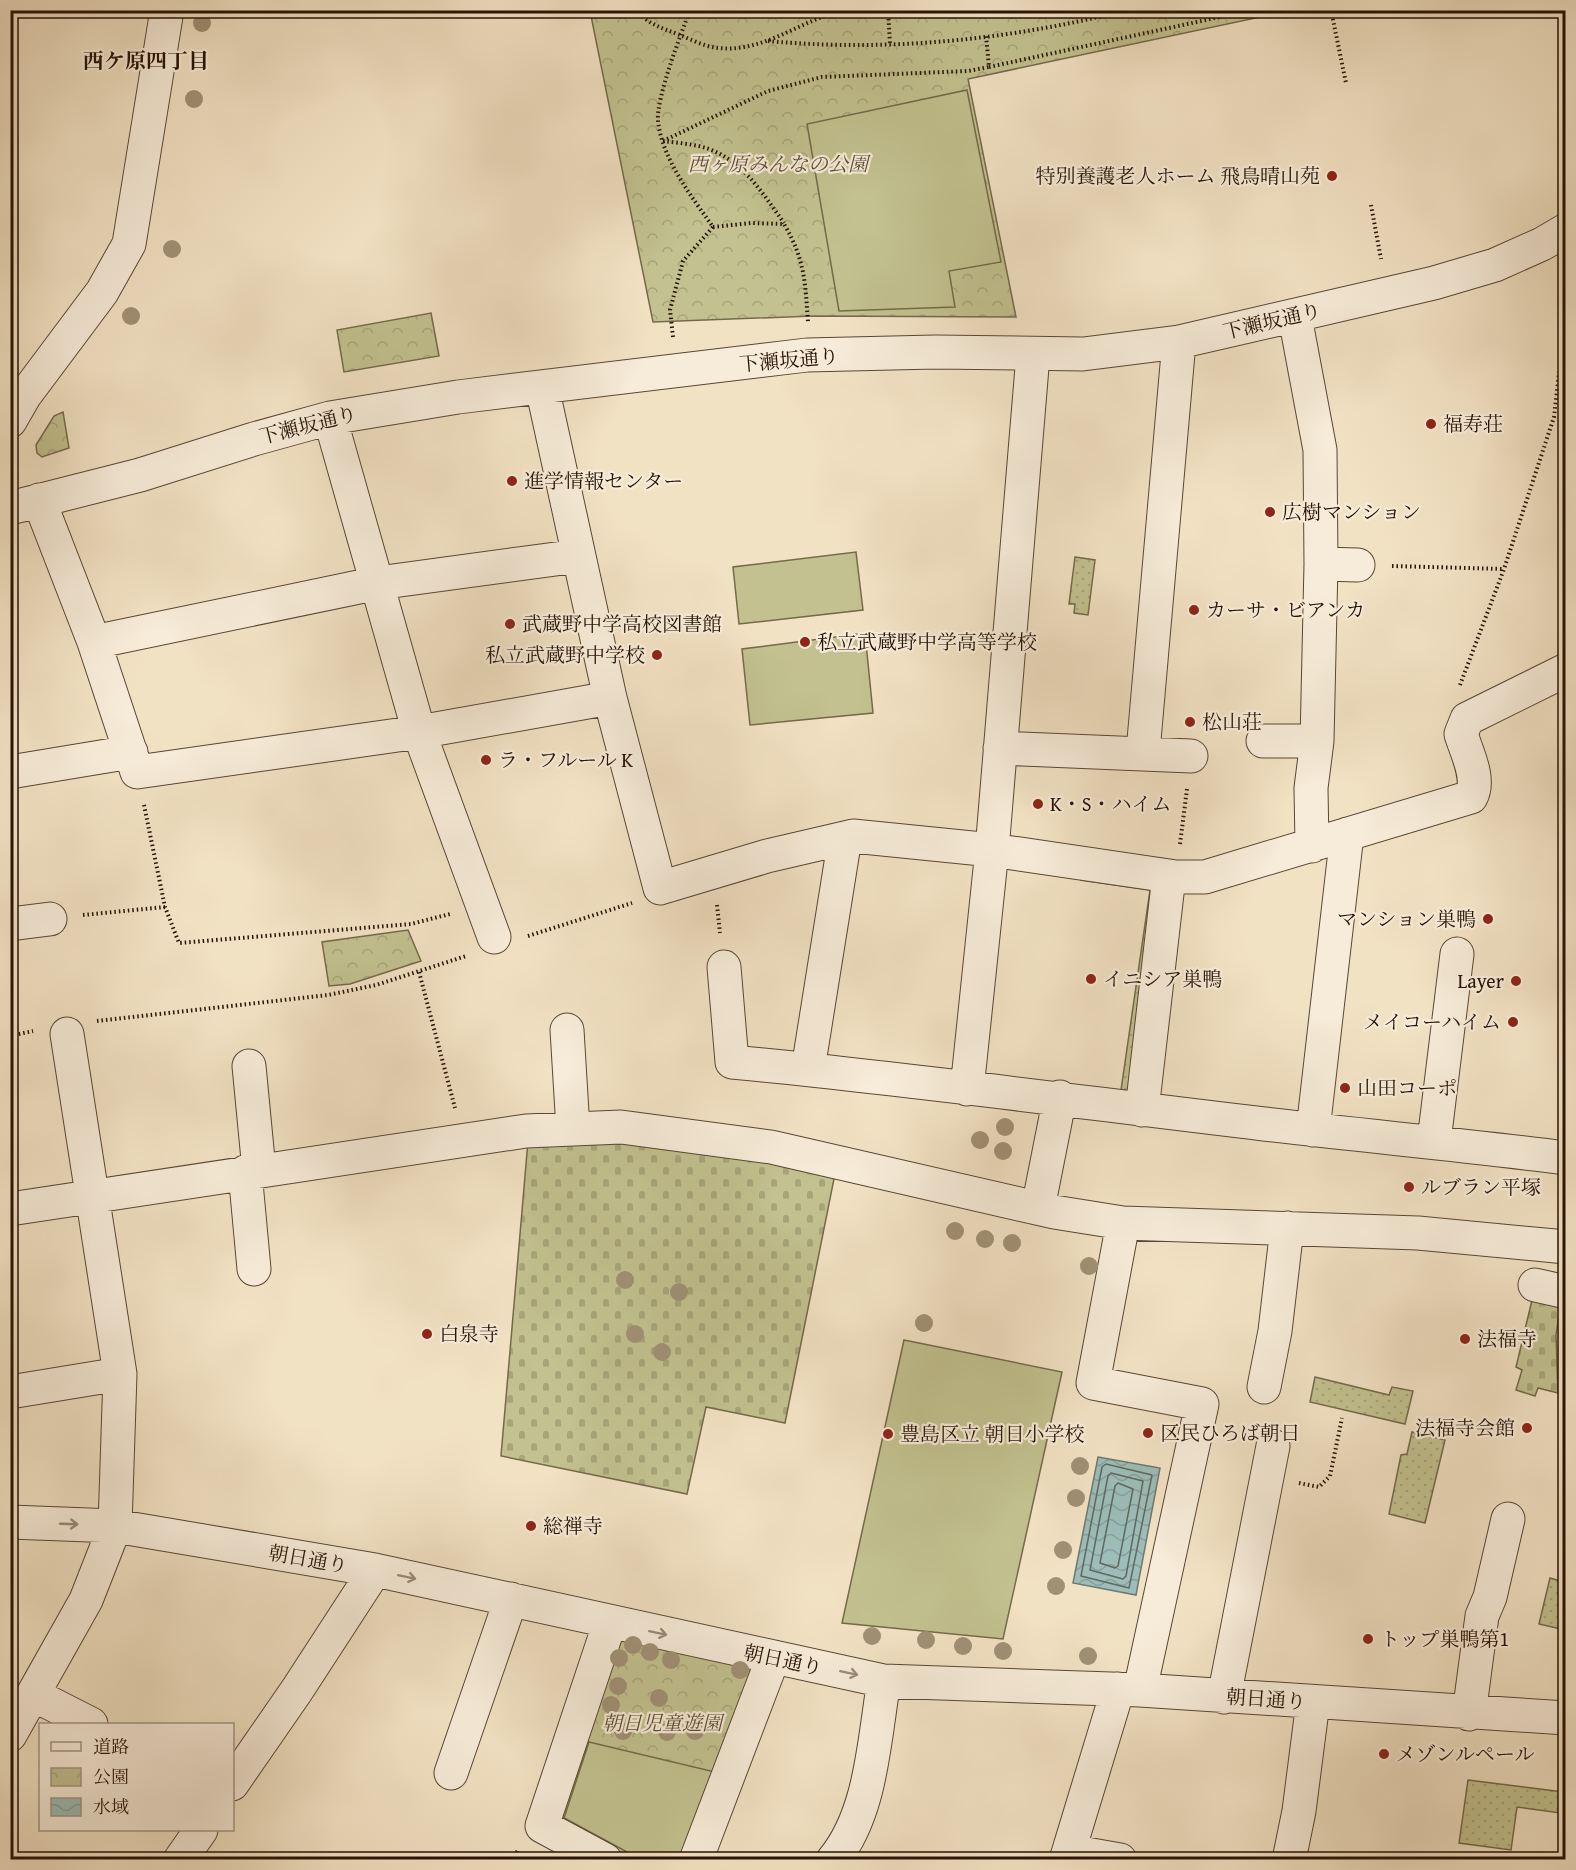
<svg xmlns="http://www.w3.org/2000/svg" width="1576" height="1870" viewBox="0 0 1576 1870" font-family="'Gentium Book Plus','Noto Serif JP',serif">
  <defs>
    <pattern id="grass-dots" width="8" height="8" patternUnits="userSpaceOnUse" patternTransform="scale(1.5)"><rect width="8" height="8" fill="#c2c18f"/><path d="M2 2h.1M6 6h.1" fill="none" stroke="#a7a57a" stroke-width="1.8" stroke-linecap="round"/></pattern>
    <pattern id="cemetery-stones" width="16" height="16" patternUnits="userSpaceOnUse" patternTransform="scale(1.5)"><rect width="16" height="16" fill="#c2c18f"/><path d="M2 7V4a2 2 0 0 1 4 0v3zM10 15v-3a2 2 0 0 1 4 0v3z" fill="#a7a57a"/></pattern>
    <pattern id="park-crowns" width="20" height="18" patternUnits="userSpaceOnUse" patternTransform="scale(1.5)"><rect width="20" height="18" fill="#c2c18f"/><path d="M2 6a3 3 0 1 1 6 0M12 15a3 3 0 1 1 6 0" fill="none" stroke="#a7a57a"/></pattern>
    <pattern id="water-waves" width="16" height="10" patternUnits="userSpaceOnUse" patternTransform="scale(1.5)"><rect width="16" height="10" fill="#9cbdb9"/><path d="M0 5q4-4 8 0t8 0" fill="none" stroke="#86a19d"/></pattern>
  </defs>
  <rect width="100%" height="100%" fill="#f2e2c4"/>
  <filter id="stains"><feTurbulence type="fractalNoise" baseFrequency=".00333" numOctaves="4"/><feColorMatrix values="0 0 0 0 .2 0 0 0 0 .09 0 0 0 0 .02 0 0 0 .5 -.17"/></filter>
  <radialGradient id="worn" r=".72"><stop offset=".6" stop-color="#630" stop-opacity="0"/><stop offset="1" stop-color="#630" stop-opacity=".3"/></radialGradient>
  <path fill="url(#grass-dots)" stroke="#746a4a" stroke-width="1.5" d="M 1075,557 L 1095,560 L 1088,615 L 1074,613 L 1075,604 L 1069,604 Z
    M 1082,874 L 1154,884 L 1130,1089 L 1120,1097 L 1150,890 L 1081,880 Z
    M 1315,1377 L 1389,1395 L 1392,1387 L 1413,1391 L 1405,1424 L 1310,1402 Z
    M 1412,1432 L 1445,1440 L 1425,1523 L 1389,1514 L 1401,1455 L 1407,1454 Z
    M 1550,1578 L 1564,1582 L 1561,1629 L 1539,1624 Z
    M 1468,1780 L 1563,1792 L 1560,1813 L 1517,1807 L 1511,1850 L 1459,1843 Z"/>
  <path fill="url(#cemetery-stones)" stroke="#746a4a" stroke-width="1.5" d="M 619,1137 L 836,1169 L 785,1423 L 706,1407 L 687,1494 L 501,1456 L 528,1141 Z
    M 1533,1296 L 1561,1302 L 1556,1335 L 1558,1393 L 1538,1388 L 1535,1396 L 1516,1390 L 1522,1370 L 1516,1367 Z"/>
  <path fill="url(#park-crowns)" stroke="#746a4a" stroke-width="1.5" d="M 590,11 L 1288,11 L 968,79 L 1016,317 L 814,316 L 653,322 Z
    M 431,313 L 439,356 L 344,372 L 337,330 Z
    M 63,412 L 69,448 L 42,457 L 37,453 L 36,445 L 54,416 Z
    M 408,930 L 421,961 L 350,984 L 329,986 L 322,942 Z
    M 614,1635 L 761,1669 L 687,1859 L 630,1859 L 561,1825 L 556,1810 Z"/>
  <path fill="#c2c18f" stroke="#746a4a" stroke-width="1.5" d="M 967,90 L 1001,262 L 949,271 L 955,307 L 839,311 L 807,124 Z
    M 856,552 L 863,610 L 739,624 L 733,567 Z
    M 865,633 L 873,713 L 750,725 L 742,649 Z
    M 904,1340 L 1062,1372 L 1003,1639 L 842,1623 Z
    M 589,1742 L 715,1772 L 680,1859 L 640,1859 L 564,1818 Z"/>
  <path fill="url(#water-waves)" stroke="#6d7971" stroke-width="1.5" d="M 1098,1457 L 1160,1468 L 1136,1595 L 1073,1583 Z"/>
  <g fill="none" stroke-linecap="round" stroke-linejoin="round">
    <path stroke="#61685e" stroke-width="1.5" d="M 1106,1464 L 1152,1475 L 1129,1588 L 1081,1576 L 1102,1467 Z
      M 1111,1473 L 1143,1481 L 1126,1576 L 1123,1579 L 1090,1570 L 1108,1476 Z
      M 1118,1483 L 1133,1489 L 1118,1566 L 1115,1568 L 1100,1563 L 1115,1486 Z"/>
    <defs>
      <path id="minor" d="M 1295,317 L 1320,450 L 1321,564 L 1317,741 L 1311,788 L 1312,846
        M 542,387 L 610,698 L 660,888 L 767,856 L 853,836 L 992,850 L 1176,877 L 1205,877 L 1471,797 C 1481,779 1466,751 1461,734 L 1467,719 L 1566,670
        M 330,418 L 419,732 L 494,937
        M 10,421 L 25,395 L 102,292 L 129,244 L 167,10
        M 39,500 L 94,642 L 137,772 L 419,732 L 610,698
        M 10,508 L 140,475 L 254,439 L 330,418 L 458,397 L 807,355 L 935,352 L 1083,354 L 1179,342 L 1434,283 L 1495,265 L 1542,244 L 1566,230
        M 1321,564 L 1358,565
        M 94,642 L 378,583 L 578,556
        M 1144,740 L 1179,342
        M 1263,741 L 1317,741
        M 1000,748 L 1191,756
        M 10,772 L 131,752
        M 10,924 L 50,919
        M 724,967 L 732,1062 C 910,1079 1086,1103 1264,1124 C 1364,1136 1465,1145 1566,1158
        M 567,1030 L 573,1129
        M 249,1066 L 259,1170
        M 808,1069 L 845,838
        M 967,1089 L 992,850 L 1033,355
        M 1142,1110 L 1169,876
        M 1313,1130 L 1347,834
        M 1434,1141 L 1457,954
        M 245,1172 L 254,1269
        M 1038,1208 L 1060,1097
        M 10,1209 L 526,1131 L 621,1127 L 771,1147 L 1054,1212 L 1123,1223 L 1418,1233 L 1566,1247
        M 1123,1223 L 1093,1383 L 1202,1404 L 1140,1690
        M 1535,1285 L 1566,1292
        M 1264,1387 L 1275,1331 L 1287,1228
        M 10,1392 L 120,1374
        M 10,1522 L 115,1526 L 375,1570 L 884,1681 L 1140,1690 L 1566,1718
        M 34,1695 L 91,1724
        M 1224,1697 L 1273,1446
        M 1469,1714 L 1482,1616 L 1490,1597 L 1508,1519
        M 10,1735 L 86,1600 L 115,1526 L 120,1374 L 67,1034
        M 451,1773 L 511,1599
        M 232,1784 L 297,1690 L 375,1570
        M 1069,1851 L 1120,1860
        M 180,1860 L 201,1830
        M 605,1860 L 542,1826 L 610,1622
        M 696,1860 L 773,1658
        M 833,1860 C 872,1813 874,1739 884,1681
        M 1066,1860 L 1118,1689
        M 1289,1860 L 1299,1811 L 1313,1702"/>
    </defs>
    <use href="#minor" stroke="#594634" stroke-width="35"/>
    <path stroke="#261204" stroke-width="4" stroke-dasharray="1.5 3" stroke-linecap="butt" d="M 636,10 C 649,25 662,28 680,35 C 692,40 706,47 719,48 C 765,53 803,18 846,10
      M 888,10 L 890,44
      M 1331,10 L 1346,83
      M 768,41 C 887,52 1011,40 1127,10
      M 989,67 L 1252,10
      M 663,141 L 768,91 L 822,77 L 968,71 L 989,67 L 986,35
      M 663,141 C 678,143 695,144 709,149 C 744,162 763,194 784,223
      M 1371,205 L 1381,259
      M 713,227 L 751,223 L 784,224 C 805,260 805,281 808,322
      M 673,337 L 670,310 L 683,261 L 713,227 C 692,197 662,159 658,121 C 656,98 681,34 690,10
      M 1392,566 L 1504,569
      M 1460,685 L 1504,569 L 1554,417 L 1566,313
      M 144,805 L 165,907 L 179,943 L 411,924 L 450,914
      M 1180,844 L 1187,789
      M 717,905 L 720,933
      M 83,915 L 165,907
      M 528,936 L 632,903
      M 419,972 L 455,1108
      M 97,1021 L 328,995 L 376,985 L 466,956
      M 10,1036 L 33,1031
      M 1561,1441 L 1566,1433
      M 1299,1483 L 1319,1487 L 1330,1476 L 1342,1418
      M 1561,1845 L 1566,1846
      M 512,1860 L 518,1850"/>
    <use href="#minor" stroke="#f7ecd9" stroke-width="33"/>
  </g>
  <g fill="#a09175">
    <circle cx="202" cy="23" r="9"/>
    <circle cx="194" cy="99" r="9"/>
    <circle cx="172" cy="249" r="9"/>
    <circle cx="131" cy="316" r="9"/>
    <circle cx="1005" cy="1127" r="9"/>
    <circle cx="980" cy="1140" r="9"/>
    <circle cx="1003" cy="1151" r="9"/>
    <circle cx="955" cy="1231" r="9"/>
    <circle cx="985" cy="1239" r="9"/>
    <circle cx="1012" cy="1243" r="9"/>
    <circle cx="1089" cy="1266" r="9"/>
    <circle cx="625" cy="1280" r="9"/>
    <circle cx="679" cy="1292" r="9"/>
    <circle cx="924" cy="1323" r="9"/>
    <circle cx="635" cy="1334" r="9"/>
    <circle cx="662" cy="1352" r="9"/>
    <circle cx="1080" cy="1466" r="9"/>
    <circle cx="1076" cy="1498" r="9"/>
    <circle cx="1063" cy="1550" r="9"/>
    <circle cx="1056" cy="1586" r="9"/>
    <circle cx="872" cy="1636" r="9"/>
    <circle cx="926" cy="1640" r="9"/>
    <circle cx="633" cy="1645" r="9"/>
    <circle cx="963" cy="1646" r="9"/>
    <circle cx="1003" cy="1651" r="9"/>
    <circle cx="650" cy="1652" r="9"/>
    <circle cx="1088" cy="1656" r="9"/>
    <circle cx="619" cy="1658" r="9"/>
    <circle cx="671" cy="1660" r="9"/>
    <circle cx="740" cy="1670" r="9"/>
    <circle cx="618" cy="1686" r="9"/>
    <circle cx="659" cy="1698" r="9"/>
    <circle cx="611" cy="1705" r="9"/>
    <circle cx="623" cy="1731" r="9"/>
    <circle cx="695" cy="1731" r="9"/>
    <circle cx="667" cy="1732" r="9"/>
  </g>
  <defs><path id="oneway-shaft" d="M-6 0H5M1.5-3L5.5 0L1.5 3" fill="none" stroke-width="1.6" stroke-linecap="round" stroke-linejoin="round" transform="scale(1.5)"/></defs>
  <g stroke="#998a79">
    <use href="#oneway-shaft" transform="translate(69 1524) rotate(2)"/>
    <use href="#oneway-shaft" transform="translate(407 1577) rotate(12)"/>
    <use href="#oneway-shaft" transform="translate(658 1633) rotate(12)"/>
    <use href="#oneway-shaft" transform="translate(849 1673) rotate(12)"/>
  </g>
  <g fill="#8f2418" stroke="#f7ecd9" stroke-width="2">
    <circle cx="1332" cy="176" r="6"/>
    <circle cx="1431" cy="424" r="6"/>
    <circle cx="512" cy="481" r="6"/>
    <circle cx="1270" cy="512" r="6"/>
    <circle cx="1194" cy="610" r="6"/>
    <circle cx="510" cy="624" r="6"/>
    <circle cx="805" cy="642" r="6"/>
    <circle cx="657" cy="655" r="6"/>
    <circle cx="1190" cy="722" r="6"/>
    <circle cx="486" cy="760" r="6"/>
    <circle cx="1038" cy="804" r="6"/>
    <circle cx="1488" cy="919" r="6"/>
    <circle cx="1091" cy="979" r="6"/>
    <circle cx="1516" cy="981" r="6"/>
    <circle cx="1513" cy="1022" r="6"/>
    <circle cx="1345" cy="1088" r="6"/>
    <circle cx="1409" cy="1187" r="6"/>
    <circle cx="427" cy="1334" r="6"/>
    <circle cx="1465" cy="1339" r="6"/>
    <circle cx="1527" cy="1428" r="6"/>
    <circle cx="1148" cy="1433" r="6"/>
    <circle cx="888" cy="1434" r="6"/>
    <circle cx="531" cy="1526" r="6"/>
    <circle cx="1368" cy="1639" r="6"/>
    <circle cx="1384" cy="1754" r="6"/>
  </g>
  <g text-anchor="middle" stroke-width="4.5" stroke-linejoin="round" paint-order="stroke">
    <g font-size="20" font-style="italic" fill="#5d4f35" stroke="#f7ecd9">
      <text x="778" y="171">西ヶ原みんなの公園</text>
      <text x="662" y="1730">朝日児童遊園</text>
    </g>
    <g font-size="20" fill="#261204" stroke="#f7ecd9" text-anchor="start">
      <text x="1320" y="183" text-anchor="end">特別養護老人ホーム 飛鳥晴山苑</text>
      <text x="1443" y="431">福寿荘</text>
      <text x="524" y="488">進学情報センター</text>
      <text x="1282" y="519">広樹マンション</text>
      <text x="1206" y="617">カーサ・ビアンカ</text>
      <text x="522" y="631">武蔵野中学高校図書館</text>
      <text x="817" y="649">私立武蔵野中学高等学校</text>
      <text x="645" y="662" text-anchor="end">私立武蔵野中学校</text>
      <text x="1202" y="729">松山荘</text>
      <text x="498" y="767">ラ・フルール K</text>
      <text x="1050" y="811">K・S・ハイム</text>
      <text x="1476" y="926" text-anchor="end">マンション巣鴨</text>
      <text x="1103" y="986">イニシア巣鴨</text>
      <text x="1504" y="988" text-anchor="end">Layer</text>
      <text x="1501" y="1029" text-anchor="end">メイコーハイム</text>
      <text x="1357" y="1095">山田コーポ</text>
      <text x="1421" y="1194">ルブラン平塚</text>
      <text x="439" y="1341">白泉寺</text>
      <text x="1477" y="1346">法福寺</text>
      <text x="1515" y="1435" text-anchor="end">法福寺会館</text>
      <text x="1160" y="1440">区民ひろば朝日</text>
      <text x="900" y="1441">豊島区立 朝日小学校</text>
      <text x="543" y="1533">総禅寺</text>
      <text x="1380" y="1646">トップ巣鴨第1</text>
      <text x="1396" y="1761">メゾンルペール</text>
    </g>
    <g font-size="20" fill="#261204" stroke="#f7ecd9">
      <text transform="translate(1272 321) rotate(-13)" y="7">下瀬坂通り</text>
      <text transform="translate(789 360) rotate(-5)" y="7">下瀬坂通り</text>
      <text transform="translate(308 425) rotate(-14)" y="7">下瀬坂通り</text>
      <text transform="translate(308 1559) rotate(10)" y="7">朝日通り</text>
      <text transform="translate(783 1660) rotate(12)" y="7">朝日通り</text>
      <text transform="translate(1266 1699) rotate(4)" y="7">朝日通り</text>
    </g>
    <g font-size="21" font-weight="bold" fill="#261204" stroke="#f7ecd9">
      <text x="146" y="68">西ケ原四丁目</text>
    </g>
  </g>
  <rect width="1576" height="1870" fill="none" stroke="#f2e2c4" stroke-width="36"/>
  <rect x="12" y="12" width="1552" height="1846" fill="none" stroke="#261204" stroke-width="3"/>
  <rect x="18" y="18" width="1540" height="1834" fill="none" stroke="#261204" stroke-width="1.5"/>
  <rect x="39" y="1723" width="195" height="108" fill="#f7ecd9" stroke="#a39584" stroke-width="1.5"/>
  <rect x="51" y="1742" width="30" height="9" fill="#f7ecd9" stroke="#a39584" stroke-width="1.5"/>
  <text x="93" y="1753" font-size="18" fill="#261204">道路</text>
  <rect x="51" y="1768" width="30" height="18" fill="url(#park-crowns)" stroke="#a39584" stroke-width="1.5"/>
  <text x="93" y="1783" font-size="18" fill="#261204">公園</text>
  <rect x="51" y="1798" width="30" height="18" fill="url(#water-waves)" stroke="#a39584" stroke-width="1.5"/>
  <text x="93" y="1813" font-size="18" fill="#261204">水域</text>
  <rect width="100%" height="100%" filter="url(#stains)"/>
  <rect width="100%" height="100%" fill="url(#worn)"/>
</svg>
